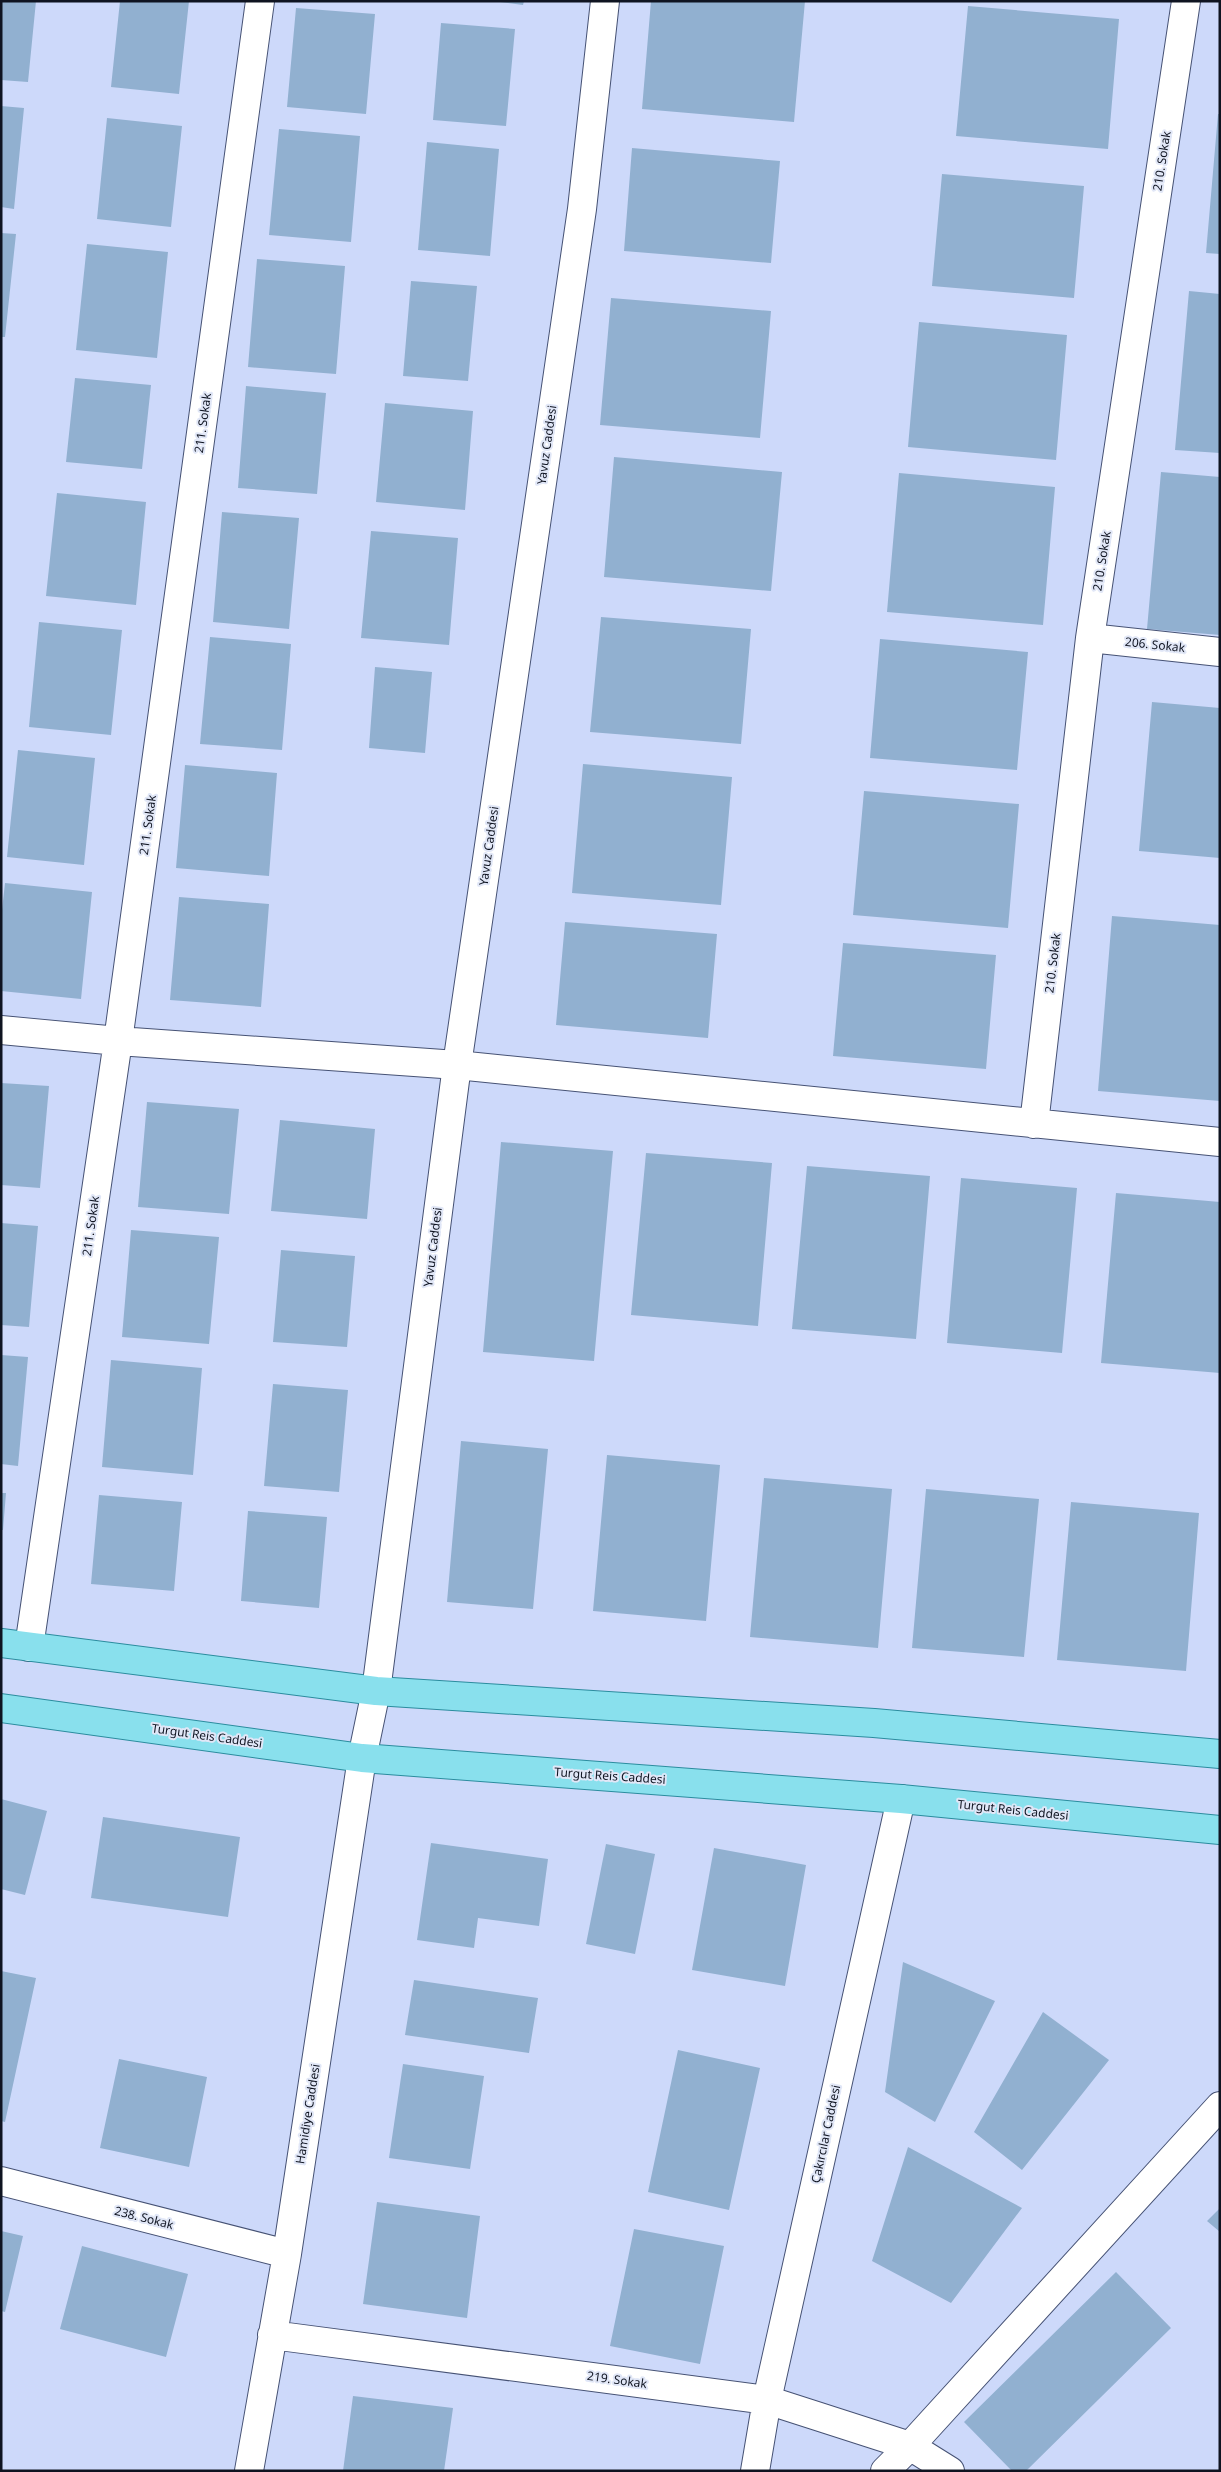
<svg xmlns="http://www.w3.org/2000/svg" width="1221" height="2472" viewBox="0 0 1221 2472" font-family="'Noto Sans',sans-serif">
  <rect width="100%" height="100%" fill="#cdd9fa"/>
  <path fill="#91b0d0" d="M 1,1 L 36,1 L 28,82 L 1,80 Z
    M 120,1 L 189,1 L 179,94 L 111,87 Z
    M 492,1 L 524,1 L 523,5 Z
    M 651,1 L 805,1 L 794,122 L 642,109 Z
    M 968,6 L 1119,19 L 1108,149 L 956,136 Z
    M 296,8 L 375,14 L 366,114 L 287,107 Z
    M 441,23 L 515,29 L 506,126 L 433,120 Z
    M 1,106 L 24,108 L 14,209 L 1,207 Z
    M 1218,114 L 1220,114 L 1220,254 L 1206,253 Z
    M 107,118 L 182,126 L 171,227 L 97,219 Z
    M 279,129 L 360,136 L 351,242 L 269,235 Z
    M 427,142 L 499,149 L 490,256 L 418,250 Z
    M 632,148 L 780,161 L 771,263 L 624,251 Z
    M 942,174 L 1084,186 L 1074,298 L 932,286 Z
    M 1,233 L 16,234 L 5,337 L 1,337 Z
    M 87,244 L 168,252 L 157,358 L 76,350 Z
    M 257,259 L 345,266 L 336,374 L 248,367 Z
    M 411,281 L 477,286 L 468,381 L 403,376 Z
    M 1189,291 L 1220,294 L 1220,453 L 1175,450 Z
    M 611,298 L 771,311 L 760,438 L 600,425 Z
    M 919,322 L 1067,335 L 1056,460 L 908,447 Z
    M 75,378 L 151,385 L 142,469 L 66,462 Z
    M 246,386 L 326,393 L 317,494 L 238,488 Z
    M 385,403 L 473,411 L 465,510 L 376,502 Z
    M 614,457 L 782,472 L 771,591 L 604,577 Z
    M 1161,472 L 1220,477 L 1220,635 L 1147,629 Z
    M 899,473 L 1055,487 L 1043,625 L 887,612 Z
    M 57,493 L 146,502 L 136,605 L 46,596 Z
    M 222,512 L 299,518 L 289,629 L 213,622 Z
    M 371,531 L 458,538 L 449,645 L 361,638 Z
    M 601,617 L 751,629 L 741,744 L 590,732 Z
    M 39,622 L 122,630 L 111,735 L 29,727 Z
    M 210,637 L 291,644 L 282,750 L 200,744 Z
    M 880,639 L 1028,652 L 1017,770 L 870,758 Z
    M 375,667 L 432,672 L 425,753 L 369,748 Z
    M 1152,702 L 1220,708 L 1220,858 L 1139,851 Z
    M 18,750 L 95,758 L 84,865 L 7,857 Z
    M 583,764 L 732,777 L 721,905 L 572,893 Z
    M 185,765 L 277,773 L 269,876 L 176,868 Z
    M 864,791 L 1019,804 L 1008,928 L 853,915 Z
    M 5,883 L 92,892 L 81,999 L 1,991 L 1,919 Z
    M 179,897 L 269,904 L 261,1007 L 170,1000 Z
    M 1112,916 L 1220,925 L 1220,1101 L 1098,1091 Z
    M 565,922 L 717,934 L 708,1038 L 556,1025 Z
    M 843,943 L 996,955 L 986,1069 L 833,1056 Z
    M 1,1083 L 49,1086 L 40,1188 L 1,1185 Z
    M 147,1102 L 239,1109 L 229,1214 L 138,1207 Z
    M 280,1120 L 375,1129 L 367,1219 L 271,1211 Z
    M 501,1142 L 613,1151 L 594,1361 L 483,1352 Z
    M 646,1153 L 772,1163 L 758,1326 L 631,1315 Z
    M 807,1166 L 930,1176 L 916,1339 L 792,1329 Z
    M 961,1178 L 1077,1188 L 1062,1353 L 947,1343 Z
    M 1116,1193 L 1220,1202 L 1220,1373 L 1101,1363 Z
    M 1,1223 L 38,1226 L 29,1327 L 1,1325 Z
    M 131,1230 L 219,1237 L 209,1344 L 122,1337 Z
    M 281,1250 L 355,1256 L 347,1347 L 273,1342 Z
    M 1,1355 L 28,1357 L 18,1466 L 1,1464 Z
    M 111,1360 L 202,1368 L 193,1475 L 102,1467 Z
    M 273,1384 L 348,1390 L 339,1492 L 264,1486 Z
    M 461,1441 L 548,1449 L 533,1609 L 447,1602 Z
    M 607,1455 L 720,1465 L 706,1621 L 593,1611 Z
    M 764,1478 L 892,1489 L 878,1648 L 750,1637 Z
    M 926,1489 L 1039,1499 L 1024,1657 L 912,1648 Z
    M 1,1493 L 6,1493 L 3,1530 L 1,1530 Z
    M 99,1495 L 182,1502 L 174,1591 L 91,1584 Z
    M 1071,1502 L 1199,1513 L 1186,1671 L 1057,1660 Z
    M 248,1511 L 327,1517 L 319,1608 L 241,1601 Z
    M 1,1799 L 47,1811 L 25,1895 L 1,1889 Z
    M 103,1817 L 240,1837 L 228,1917 L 91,1898 Z
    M 431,1843 L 548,1859 L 539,1926 L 478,1918 L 474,1948 L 417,1940 Z
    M 606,1844 L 655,1854 L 635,1954 L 586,1944 Z
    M 714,1848 L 806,1865 L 785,1986 L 692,1970 Z
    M 903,1962 L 995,2001 L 935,2122 L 885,2092 Z
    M 1,1971 L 36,1978 L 5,2122 L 1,2121 Z
    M 414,1980 L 538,1998 L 529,2053 L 405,2035 Z
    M 1043,2012 L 1109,2060 L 1022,2170 L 974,2132 Z
    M 678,2050 L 760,2068 L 729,2210 L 648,2192 Z
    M 119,2059 L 207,2077 L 189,2167 L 100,2148 Z
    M 403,2064 L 484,2076 L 470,2169 L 389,2158 Z
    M 908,2147 L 1022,2208 L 951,2303 L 872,2261 Z
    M 377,2202 L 480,2216 L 467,2318 L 363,2304 Z
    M 1220,2208 L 1220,2232 L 1207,2221 Z
    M 634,2229 L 724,2246 L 700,2364 L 610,2346 Z
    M 1,2231 L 23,2236 L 5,2312 L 1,2311 Z
    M 82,2246 L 188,2274 L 166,2357 L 60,2329 Z
    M 1116,2272 L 1171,2328 L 1026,2471 L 1012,2471 L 964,2422 Z
    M 353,2396 L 453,2408 L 444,2471 L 343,2471 Z"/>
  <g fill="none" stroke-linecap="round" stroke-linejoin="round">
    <defs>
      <path id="minor" d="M 1090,638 L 1220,652
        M 1,1030 L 118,1041 L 457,1065 L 1220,1142
        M 1034,1124 L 1090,638 L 1186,1
        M 29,1647 L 118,1041 L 260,1
        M 1,2181 L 287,2254
        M 272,2335 L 767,2400 L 910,2446 L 950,2471
        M 249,2471 L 287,2254 L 362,1758 L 376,1691 L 457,1065 L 582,209 L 605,1
        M 755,2471 L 767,2400 L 901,1799
        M 885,2471 L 910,2446 L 1220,2106"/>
      <path id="major" d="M 1,1643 L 376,1691 L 874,1723 L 1220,1754
        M 1,1708 L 362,1758 L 901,1799 L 1220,1830"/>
    </defs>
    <use href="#minor" stroke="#465274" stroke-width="30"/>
    <use href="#major" stroke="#2b8c9e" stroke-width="30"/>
    <use href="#minor" stroke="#fff" stroke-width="28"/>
    <use href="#major" stroke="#89e0ed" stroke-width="28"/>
  </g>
  <g text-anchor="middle" stroke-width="4" stroke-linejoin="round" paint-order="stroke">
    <g font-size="12" fill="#0f1421" stroke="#e1e7f7">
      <text transform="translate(1162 161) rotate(-81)" y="4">210. Sokak</text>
      <text transform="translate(203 423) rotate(-82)" y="4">211. Sokak</text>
      <text transform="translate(547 445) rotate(-82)" y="4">Yavuz Caddesi</text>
      <text transform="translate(1102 561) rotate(-81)" y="4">210. Sokak</text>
      <text transform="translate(1155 645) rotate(6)" y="4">206. Sokak</text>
      <text transform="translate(148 825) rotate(-82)" y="4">211. Sokak</text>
      <text transform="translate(489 846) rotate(-82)" y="4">Yavuz Caddesi</text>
      <text transform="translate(1053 963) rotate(-83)" y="4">210. Sokak</text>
      <text transform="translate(91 1226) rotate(-82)" y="4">211. Sokak</text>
      <text transform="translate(433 1247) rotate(-83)" y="4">Yavuz Caddesi</text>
      <text transform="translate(207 1736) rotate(8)" y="4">Turgut Reis Caddesi</text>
      <text transform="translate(610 1776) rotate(4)" y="4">Turgut Reis Caddesi</text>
      <text transform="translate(1013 1810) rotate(6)" y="4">Turgut Reis Caddesi</text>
      <text transform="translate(308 2114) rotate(-81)" y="4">Hamidiye Caddesi</text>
      <text transform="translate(826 2134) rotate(-78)" y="4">Çakırcılar Caddesi</text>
      <text transform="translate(144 2218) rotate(14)" y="4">238. Sokak</text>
      <text transform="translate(617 2380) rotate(8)" y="4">219. Sokak</text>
    </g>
  </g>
  <rect width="1221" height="2472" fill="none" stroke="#0f1421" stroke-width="5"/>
</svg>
